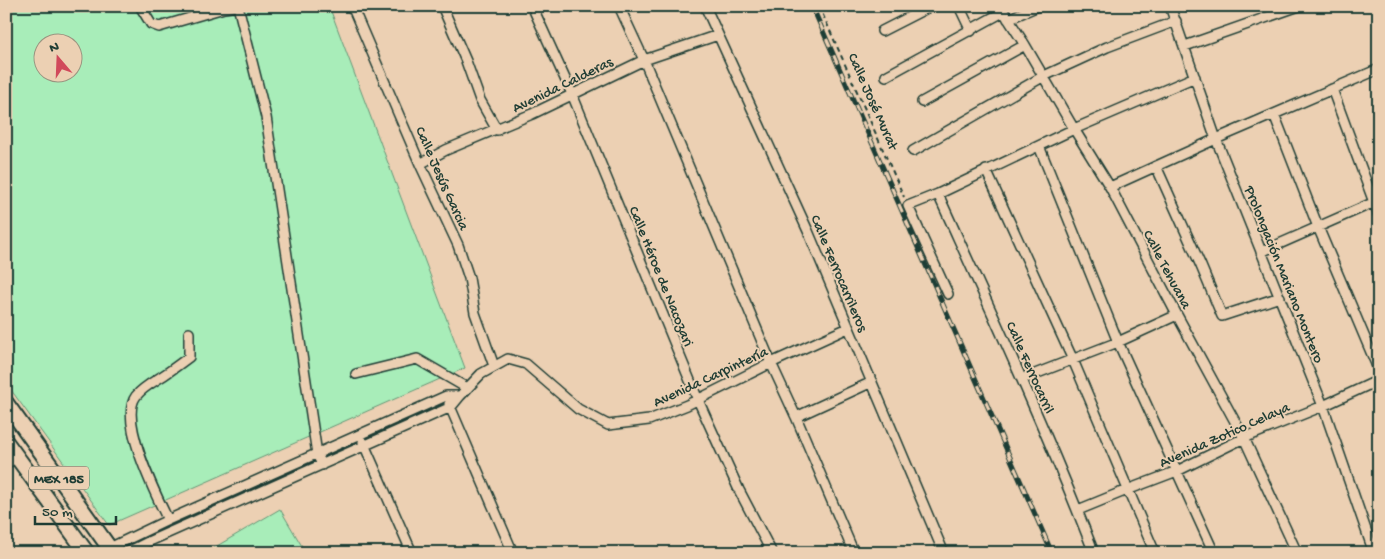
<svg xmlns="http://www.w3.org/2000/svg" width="1385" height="559" viewBox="0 0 1385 559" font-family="'Gochi Hand',sans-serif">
  <rect width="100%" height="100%" fill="#ecd0b3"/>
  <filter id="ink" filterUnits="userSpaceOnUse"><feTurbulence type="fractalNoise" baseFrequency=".02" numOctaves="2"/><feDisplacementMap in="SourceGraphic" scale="10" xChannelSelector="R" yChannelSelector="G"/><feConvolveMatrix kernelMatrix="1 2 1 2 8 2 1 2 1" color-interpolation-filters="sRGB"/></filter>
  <g filter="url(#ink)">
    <path fill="#a8edb9" stroke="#649576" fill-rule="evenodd" d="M 6,6 L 329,6 L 465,368 L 109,525 L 6,383 ZM 42,42 L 72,42 L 72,72 L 42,72 Z
      M 280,509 L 306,553 L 205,553 Z"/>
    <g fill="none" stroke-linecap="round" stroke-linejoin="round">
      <defs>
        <path id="minor" d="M 140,6 L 151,24 L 159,27 L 224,8 L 237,6
          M 238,6 L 266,117 L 317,454 L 322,465
          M 352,6 L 420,164 L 458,245 L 469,278 L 475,313 L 494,366
          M 442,6 L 466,61 L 480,100 L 497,130
          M 532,6 L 572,94 L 698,400 L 739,490 L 772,553
          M 619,6 L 644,60 L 771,363 L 796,417 L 854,553
          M 705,6 L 808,231 L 943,551 L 942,553
          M 959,6 L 971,31
          M 1000,6 L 1025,45 L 1074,129 L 1110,187 L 1177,315 L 1244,438 L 1297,553
          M 1170,6 L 1216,139 L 1323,406 L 1374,553
          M 1008,19 L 1038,6
          M 882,31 L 931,6
          M 1185,46 L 1299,6
          M 886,76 L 1003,12
          M 1332,89 L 1379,216
          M 922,102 L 1025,45
          M 1274,114 L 1318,227 L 1379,371
          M 1039,146 L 1118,342 L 1214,553
          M 913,151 L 1044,76 L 1107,47 L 1176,21
          M 420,164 L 446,150 L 532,114 L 644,60 L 718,35
          M 1156,166 L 1201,266 L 1222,316 L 1280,297
          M 986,170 L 1073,360 L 1155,553
          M 1110,187 L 1216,139 L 1379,69
          M 938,194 C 992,313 1047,431 1094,553
          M 1261,252 L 1377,201
          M 948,294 L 908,206 L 938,194 L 1074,129 L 1195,77
          M 356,374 L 417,359 L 467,388
          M 1022,379 L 1118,342 L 1177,315
          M 449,404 L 513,553
          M 796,417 L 872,382
          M 363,442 L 412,553
          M 6,464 L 17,457
          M 1078,510 L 1127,490 L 1177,471 L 1244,438 L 1323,406 L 1379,380
          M 168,520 C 156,495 118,420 136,396 C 143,387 155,381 164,375 C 173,369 181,363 189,357 L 189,333
          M 99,553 L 168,520 L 446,396 L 460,396
          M 126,553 L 150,541 L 451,407 L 460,396 L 481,374 L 508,359 L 526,364 L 578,409 L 608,425 L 649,420 L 687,405 L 771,363 L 848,328"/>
        <path id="primary" d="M 6,403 L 113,553
          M 6,442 L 87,553"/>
      </defs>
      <use href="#minor" stroke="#1f3d34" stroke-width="12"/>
      <use href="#primary" stroke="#1f3d34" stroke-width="18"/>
      <path stroke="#1f3d34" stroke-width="2" stroke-dasharray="5 4" stroke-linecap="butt" d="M 819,6 L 904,197"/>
      <use href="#minor" stroke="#ecd0b3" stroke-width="9"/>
      <use href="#primary" stroke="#ecd0b3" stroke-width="14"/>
      <defs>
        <path id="rail" d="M 812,6 L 1052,553"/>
      </defs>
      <use href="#rail" stroke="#1f3d34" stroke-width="5"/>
      <use href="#rail" stroke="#ecd0b3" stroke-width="3" stroke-dasharray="9" stroke-linecap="butt"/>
    </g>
  </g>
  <g text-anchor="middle" stroke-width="4" stroke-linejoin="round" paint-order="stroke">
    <rect fill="#ecd0b3" stroke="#5c695a" stroke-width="1" x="29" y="466.5" width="60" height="23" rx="4"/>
    <g font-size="14" font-weight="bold" fill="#1f3d34">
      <text x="59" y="483">MEX 185</text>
    </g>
    <g font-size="15" fill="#1f3d34" stroke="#ecd0b3">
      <text transform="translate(562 84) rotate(-26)" y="5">Avenida Calderas</text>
      <text transform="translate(874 101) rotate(66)" y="5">Calle José Murat</text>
      <text transform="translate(443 178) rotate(66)" y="5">Calle Jesús Garcia</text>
      <text transform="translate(1168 269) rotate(62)" y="5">Calle Tehuana</text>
      <text transform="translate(840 273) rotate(67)" y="5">Calle Ferrocarrileros</text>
      <text transform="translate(1285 274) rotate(68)" y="5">Prolongación Mariano Montero</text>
      <text transform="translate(662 276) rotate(68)" y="5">Calle Héroe de Nacozari</text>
      <text transform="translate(1031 367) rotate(66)" y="5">Calle Ferrocarril</text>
      <text transform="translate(710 376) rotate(-25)" y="5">Avenida Carpintería</text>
      <text transform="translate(1224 434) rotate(-24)" y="5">Avenida Zotico Celaya</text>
    </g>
  </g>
  <rect width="1385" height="559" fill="none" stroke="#ecd0b3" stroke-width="25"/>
  <rect x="12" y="12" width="1360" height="534" fill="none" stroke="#1f3d34" stroke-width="2" filter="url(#ink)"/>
  <g transform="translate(58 58) rotate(341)"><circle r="24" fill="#ecd0b3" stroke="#9a9580"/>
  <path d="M0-4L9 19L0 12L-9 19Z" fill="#d1495b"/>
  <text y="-8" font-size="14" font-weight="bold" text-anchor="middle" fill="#1f3d34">N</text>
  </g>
  <path d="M35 516v8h81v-8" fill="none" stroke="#1f3d34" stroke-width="2.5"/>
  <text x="42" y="516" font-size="15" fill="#1f3d34" stroke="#ecd0b3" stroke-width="4" paint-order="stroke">50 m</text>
</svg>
